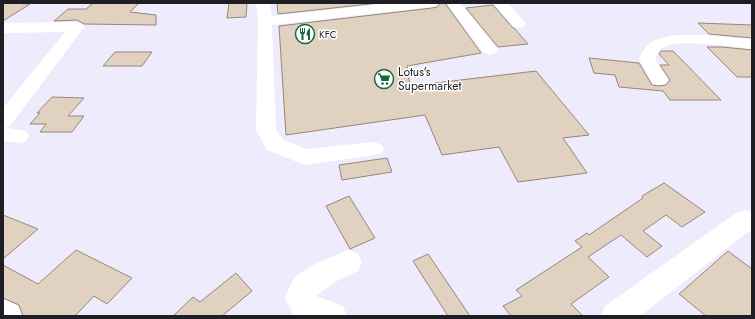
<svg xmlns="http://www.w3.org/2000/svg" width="755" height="319" viewBox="0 0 755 319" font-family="Jost,sans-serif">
  <rect width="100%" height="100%" fill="#eeebfd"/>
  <path fill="#e1d1c0" stroke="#968777" d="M 3,3 L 8,3 L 30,4 L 3,21 Z
    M 93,3 L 139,3 L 130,12 L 156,15 L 156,25 L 84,24 L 77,20 L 54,21 L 68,9 L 86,9 Z
    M 229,3 L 247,3 L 246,17 L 227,18 Z
    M 277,3 L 379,3 L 278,14 Z
    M 440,3 L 445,3 L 481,53 L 407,66 L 410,86 L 536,71 L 589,135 L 563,138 L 587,173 L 518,182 L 499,147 L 442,155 L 425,115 L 286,135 L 279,26 L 432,8 L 437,7 Z
    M 493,5 L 513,28 L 515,29 L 528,44 L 498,47 L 466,8 Z
    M 698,23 L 752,25 L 752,38 L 709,34 Z
    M 707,47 L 722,47 L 752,50 L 752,77 L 737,77 Z
    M 661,51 L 673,51 L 721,100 L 670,100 L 663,91 L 619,87 L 615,75 L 594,73 L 589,58 L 639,63 L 652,85 L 659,86 L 666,85 L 670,80 L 660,65 L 669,65 L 659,54 Z
    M 115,52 L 152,52 L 142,66 L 103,66 Z
    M 52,97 L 84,98 L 68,116 L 84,116 L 72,132 L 40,132 L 46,124 L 30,124 L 40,113 L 37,113 Z
    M 387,158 L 392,172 L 342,180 L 339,165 Z
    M 664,183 L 705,212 L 682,227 L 666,215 L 643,231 L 662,246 L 647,257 L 621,235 L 588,257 L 609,277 L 571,304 L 583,316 L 511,316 L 503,306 L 522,296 L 516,290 L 582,247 L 575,241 L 587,233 L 589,235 L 643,198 L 642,196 Z
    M 349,196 L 375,238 L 350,249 L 326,206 Z
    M 3,215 L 38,229 L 3,259 Z
    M 76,250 L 132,278 L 107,304 L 94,296 L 75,316 L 23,316 L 19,305 L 3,298 L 3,265 L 38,284 Z
    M 728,251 L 752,269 L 752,316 L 706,316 L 679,294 Z
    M 428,254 L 470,316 L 448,316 L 413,261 Z
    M 236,273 L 252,291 L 222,316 L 173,316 L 193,297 L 200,302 Z"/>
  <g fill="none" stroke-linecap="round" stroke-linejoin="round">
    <path fill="#fff" fill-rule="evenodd" d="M 256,3 L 270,3 L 272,16 L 393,3 L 439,3 L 437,6 L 432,7 L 272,25 L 276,130 L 283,140 L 306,149 L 373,142 L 381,144 L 384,149 L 381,154 L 305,165 L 267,150 L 256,130 L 258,21 Z
      M 446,3 L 460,3 L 496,47 L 498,50 L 496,53 L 490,55 L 484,53 Z
      M 493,3 L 508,3 L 526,24 L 524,27 L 519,28 L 514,27 Z
      M 77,22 L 82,24 L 85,27 L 82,30 L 10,126 L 4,127 L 26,131 L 29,136 L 26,141 L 19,143 L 3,141 L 3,108 L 65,32 L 3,33 L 3,23 Z
      M 678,35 L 703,35 L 752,39 L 752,49 C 733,47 676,38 662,48 C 658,51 657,55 655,59 L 668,80 L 665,84 L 659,85 L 653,84 L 639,59 C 648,39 657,38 678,35 Z
      M 745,210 L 752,212 L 752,233 L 748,232 L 640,316 L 601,316 L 605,306 L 736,213 Z
      M 348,250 L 358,253 L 362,262 L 358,271 L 335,282 L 316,296 L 343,306 L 347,316 L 295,316 L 293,314 L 285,298 L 292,281 L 297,275 L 315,264 Z
      M 3,299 L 18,306 L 22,316 L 3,316 Z"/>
  </g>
  <defs>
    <symbol id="restaurant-ring" viewBox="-11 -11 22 22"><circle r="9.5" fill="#fff" stroke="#12693b" stroke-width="1.5"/><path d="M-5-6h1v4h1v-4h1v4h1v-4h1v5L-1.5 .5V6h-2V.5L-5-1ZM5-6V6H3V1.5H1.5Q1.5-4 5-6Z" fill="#12693b"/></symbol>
    <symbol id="supermarket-ring" viewBox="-11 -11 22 22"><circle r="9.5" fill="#fff" stroke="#12693b" stroke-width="1.5"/><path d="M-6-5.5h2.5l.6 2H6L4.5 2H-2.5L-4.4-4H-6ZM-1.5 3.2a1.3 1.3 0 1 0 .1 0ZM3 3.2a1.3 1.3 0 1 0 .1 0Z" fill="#12693b"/></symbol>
  </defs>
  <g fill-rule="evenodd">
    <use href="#restaurant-ring" x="294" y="23" width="22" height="22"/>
    <use href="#supermarket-ring" x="373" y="68" width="22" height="22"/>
  </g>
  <g text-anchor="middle" stroke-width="3" stroke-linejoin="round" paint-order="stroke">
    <g font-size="10" fill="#1f1e25" stroke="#fff" text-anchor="start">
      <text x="319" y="38">KFC</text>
    </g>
    <g font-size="12" fill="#1f1e25" stroke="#fff" text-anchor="start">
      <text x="398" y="76">Lotus's<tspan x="398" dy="14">Supermarket</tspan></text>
    </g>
  </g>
  <rect width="755" height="319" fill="none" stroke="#1f1e25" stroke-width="8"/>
</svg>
